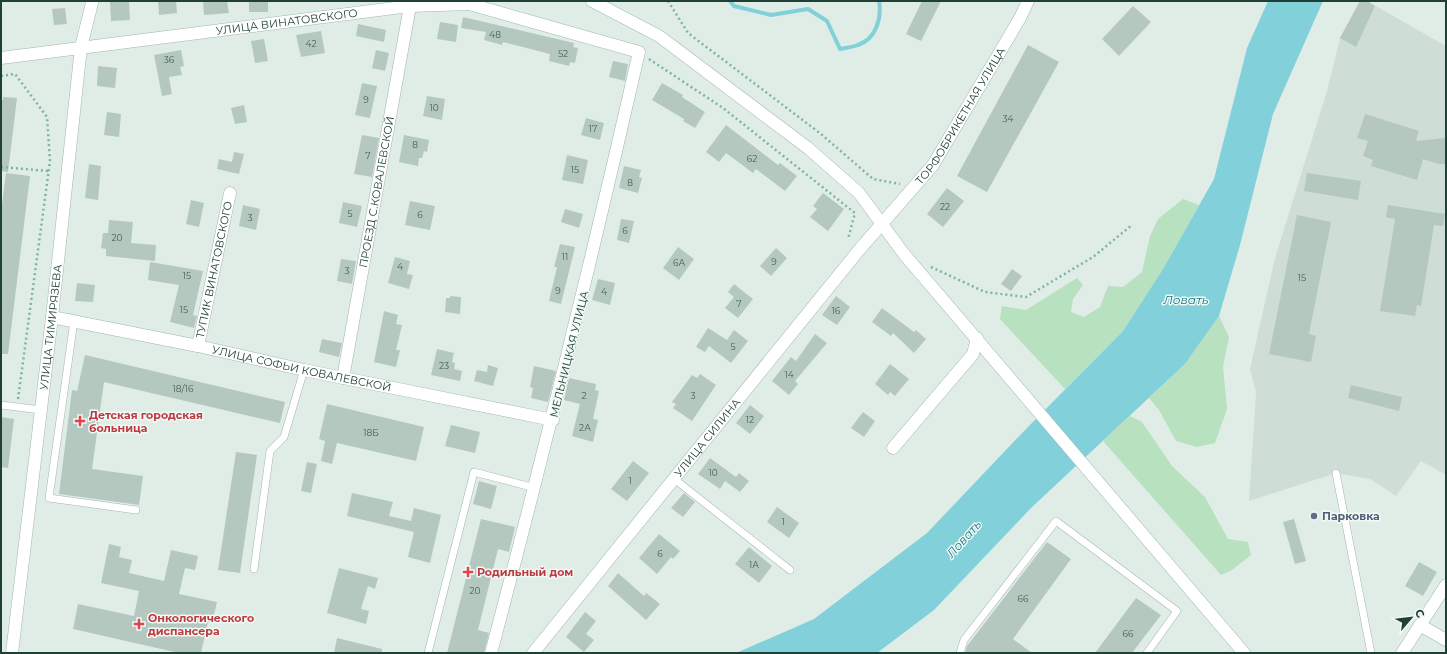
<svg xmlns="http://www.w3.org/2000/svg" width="1447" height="654" viewBox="0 0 1447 654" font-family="Montserrat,sans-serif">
  <rect width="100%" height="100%" fill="#e0ede7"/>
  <path fill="#ceddd5" d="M 1360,1 L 1367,1 L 1446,46 L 1446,475 L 1421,461 L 1396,496 L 1370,479 L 1336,473 L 1249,501 L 1256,392 L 1250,369 L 1275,258 L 1327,91 L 1340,38 Z"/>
  <path fill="#b7e1bf" d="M 1183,199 L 1199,205 L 1163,269 L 1123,331 L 1065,389 L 1000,319 L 1002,306 L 1026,310 L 1077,278 L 1083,285 L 1073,299 L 1071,312 L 1084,317 L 1100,307 L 1108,286 L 1123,287 L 1142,272 L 1150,236 L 1158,219 Z
    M 1219,316 L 1229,337 L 1223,367 L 1227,409 L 1215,443 L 1197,447 L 1176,441 L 1159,410 L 1149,398 L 1185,364 Z
    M 1130,416 L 1142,422 L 1172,466 L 1205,497 L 1228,539 L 1248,542 L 1251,555 L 1232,570 L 1221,575 L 1103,441 Z"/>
  <path fill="#82d0d9" d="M 1268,1 L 1323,1 L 1273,114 L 1240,245 L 1219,316 L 1185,364 L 1031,508 L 934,610 L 877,653 L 736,653 L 814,619 L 927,533 L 1025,430 L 1123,331 L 1163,269 L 1214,179 L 1247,48 Z"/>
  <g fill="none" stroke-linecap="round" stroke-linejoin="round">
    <path stroke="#82d0d9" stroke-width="4" d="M 730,1 L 734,6 L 771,15 L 808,9 L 827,21 L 840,49 C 845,48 853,47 858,45 C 876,39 882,18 879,1"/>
  </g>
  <path fill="#b5c8bf" d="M 110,1 L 129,1 L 130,20 L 111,21 Z
    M 158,1 L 176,1 L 177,13 L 159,15 Z
    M 203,1 L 227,1 L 229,13 L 204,15 Z
    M 249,1 L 268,1 L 268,12 L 249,12 Z
    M 922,1 L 941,1 L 921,41 L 906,34 Z
    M 1360,1 L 1367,1 L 1375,6 L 1356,47 L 1340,38 Z
    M 1133,6 L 1151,22 L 1119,56 L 1102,39 Z
    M 65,8 L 67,24 L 54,25 L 52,9 Z
    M 463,17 L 574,43 L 573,47 L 578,48 L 575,63 L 570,62 L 569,66 L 549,61 L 550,54 L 503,42 L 502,45 L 484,40 L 486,32 L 461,28 Z
    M 440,22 L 458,25 L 456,42 L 437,39 Z
    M 358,24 L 386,30 L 384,42 L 356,36 Z
    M 321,31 L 325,53 L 301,57 L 296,35 Z
    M 264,39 L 268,61 L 255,63 L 251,41 Z
    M 1028,45 L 1059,62 L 987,192 L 957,176 Z
    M 181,50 L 184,66 L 180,67 L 182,75 L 169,77 L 172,94 L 162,96 L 154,55 Z
    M 376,50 L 389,53 L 385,71 L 372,68 Z
    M 613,61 L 628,64 L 625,81 L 609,77 Z
    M 98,66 L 117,68 L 115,88 L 97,86 Z
    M 362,83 L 377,86 L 370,118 L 355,115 Z
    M 662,83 L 683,95 L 682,97 L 705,112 L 695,128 L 683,121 L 684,119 L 652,100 Z
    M 427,96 L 445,99 L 442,120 L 423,116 Z
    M 3,97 L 17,98 L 8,172 L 1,171 L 1,100 L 3,100 Z
    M 244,105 L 247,122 L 235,124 L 231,108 Z
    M 107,112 L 121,114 L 119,137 L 104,135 Z
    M 1365,114 L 1419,131 L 1416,141 L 1446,138 L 1446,164 L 1439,164 L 1423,159 L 1417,180 L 1371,166 L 1373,160 L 1363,156 L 1368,141 L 1357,138 Z
    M 586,118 L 604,123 L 600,140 L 581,135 Z
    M 726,125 L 778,165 L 780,163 L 797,176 L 785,191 L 756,169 L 753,173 L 726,153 L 719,162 L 706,152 Z
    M 362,135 L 379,138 L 372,177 L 354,174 Z
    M 404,135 L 429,140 L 427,152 L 424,151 L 422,158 L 419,158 L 418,166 L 399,162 Z
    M 234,152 L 244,154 L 239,174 L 217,169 L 219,159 L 232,162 Z
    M 567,155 L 588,160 L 583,184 L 562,180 Z
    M 89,164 L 101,166 L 98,200 L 85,198 Z
    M 624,166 L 641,170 L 639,177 L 642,178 L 638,193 L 619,188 Z
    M 6,173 L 30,176 L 8,354 L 1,354 L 1,213 Z
    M 1307,173 L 1361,181 L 1358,200 L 1304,191 Z
    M 947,188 L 964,201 L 943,227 L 927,214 Z
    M 823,193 L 844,209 L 828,231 L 810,217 L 817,209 L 813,206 Z
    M 191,200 L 204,203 L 199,227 L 186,224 Z
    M 410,201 L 435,206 L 430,230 L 405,225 Z
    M 343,202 L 362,206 L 357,227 L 339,223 Z
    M 243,205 L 260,209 L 256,230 L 239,226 Z
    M 1388,205 L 1445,214 L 1443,226 L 1434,225 L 1421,306 L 1417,305 L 1415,316 L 1380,311 L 1395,219 L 1386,217 Z
    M 565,209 L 583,214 L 579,228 L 561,222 Z
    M 1297,215 L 1331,222 L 1309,334 L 1316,336 L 1311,362 L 1269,354 Z
    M 621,219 L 634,221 L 629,243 L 617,240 Z
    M 109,220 L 133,222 L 131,243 L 156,245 L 155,261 L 106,256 L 106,249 L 101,248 L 103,233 L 108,233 Z
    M 560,244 L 575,247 L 561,304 L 549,301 L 557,267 L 554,267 Z
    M 678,247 L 694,259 L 679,280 L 663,268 Z
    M 776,248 L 787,258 L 771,276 L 760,266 Z
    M 395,257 L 410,261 L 407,274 L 413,275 L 409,289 L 388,283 Z
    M 341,259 L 356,261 L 352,284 L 337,281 Z
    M 150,262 L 203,271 L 193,315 L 197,316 L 194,328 L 170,322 L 179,285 L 148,280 Z
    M 1012,269 L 1022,276 L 1011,291 L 1001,284 Z
    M 598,279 L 615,283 L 610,305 L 592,300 Z
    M 77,283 L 95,285 L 93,302 L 75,301 Z
    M 734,284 L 753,299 L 738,318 L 725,308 L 734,297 L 728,292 Z
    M 450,296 L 461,297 L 460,314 L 445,312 L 446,298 L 450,298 Z
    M 836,296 L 850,307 L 837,325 L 822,315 Z
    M 882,308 L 914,332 L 916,330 L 926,339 L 914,353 L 893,333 L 891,336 L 872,322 Z
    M 384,311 L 398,315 L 396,324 L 402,325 L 396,350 L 400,350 L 396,367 L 374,362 Z
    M 708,328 L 727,340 L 734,330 L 748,341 L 731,363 L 709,346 L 705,352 L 696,347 Z
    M 815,334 L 827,343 L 795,381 L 798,384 L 789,395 L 772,381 L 791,357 L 796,361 Z
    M 322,339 L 342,343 L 339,357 L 319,352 Z
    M 437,349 L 454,353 L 452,362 L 455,363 L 454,369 L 462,371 L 460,381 L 431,375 Z
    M 85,355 L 285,402 L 280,423 L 104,382 L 92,469 L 143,476 L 139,505 L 59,494 L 72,390 L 77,391 Z
    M 890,364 L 909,379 L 895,396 L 890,392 L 888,395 L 875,384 Z
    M 488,365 L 498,368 L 493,386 L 474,381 L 477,370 L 487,372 Z
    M 534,366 L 556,371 L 548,402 L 531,398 L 533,388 L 530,387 Z
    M 700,374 L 716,385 L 692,421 L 673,408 L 676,404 L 672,402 L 692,375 L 697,378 Z
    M 569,378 L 596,384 L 595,390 L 599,391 L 593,419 L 598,420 L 593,442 L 572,436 L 580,404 L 564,400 Z
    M 1351,385 L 1402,397 L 1399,411 L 1348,398 Z
    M 327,404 L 424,427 L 416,461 L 337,443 L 332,464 L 321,461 L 325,441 L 319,439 Z
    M 750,405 L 764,416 L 750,434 L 736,423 Z
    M 863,412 L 875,421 L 864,437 L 851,428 Z
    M 1,417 L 14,419 L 8,468 L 1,467 Z
    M 451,425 L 480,432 L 475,453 L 445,446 Z
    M 236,452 L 257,455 L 240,573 L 218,570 Z
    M 710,458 L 736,477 L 739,473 L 749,481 L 740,492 L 725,481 L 720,489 L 698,474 Z
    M 633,461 L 649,473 L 627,501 L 611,489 Z
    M 307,462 L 317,464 L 311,493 L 301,491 Z
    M 479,481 L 497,486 L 491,509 L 473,504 Z
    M 352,493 L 393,502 L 389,516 L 411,521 L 414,508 L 441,515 L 430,563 L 408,557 L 414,532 L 347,516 Z
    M 684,493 L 695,502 L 683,517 L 671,508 Z
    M 777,507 L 799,523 L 789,538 L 767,522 Z
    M 481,519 L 515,527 L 509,552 L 498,549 L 478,630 L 489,633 L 484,653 L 447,653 Z
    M 1294,519 L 1306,561 L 1295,564 L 1283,522 Z
    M 659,534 L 680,551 L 673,559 L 671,557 L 657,574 L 639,558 Z
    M 1047,542 L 1071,559 L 1013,639 L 1032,653 L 965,653 L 967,646 Z
    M 109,544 L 121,547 L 119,557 L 132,560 L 129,573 L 164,581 L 171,550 L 198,556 L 195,570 L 185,568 L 179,594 L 217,602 L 212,623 L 208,622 L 201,653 L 179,653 L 73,629 L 78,604 L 134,616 L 139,591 L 101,583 Z
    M 749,547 L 772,566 L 759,583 L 735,564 Z
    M 1419,562 L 1437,572 L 1423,596 L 1405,586 Z
    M 339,568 L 378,578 L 375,589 L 368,586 L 361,609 L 369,611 L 366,624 L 327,613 Z
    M 618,573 L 644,596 L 646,593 L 660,604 L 646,620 L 608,586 Z
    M 1136,598 L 1161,615 L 1132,653 L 1095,653 Z
    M 585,612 L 596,621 L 586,634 L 594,640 L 584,652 L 566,637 Z
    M 337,638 L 382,649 L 382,653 L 334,653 Z"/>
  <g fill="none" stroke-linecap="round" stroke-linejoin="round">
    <defs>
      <path id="service" d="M 74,321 L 49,498 L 136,510
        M 1,405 L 41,410
        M 1336,473 L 1371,653
        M 673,478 L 790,570
        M 254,569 L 270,451 L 284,437 L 304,370
        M 428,653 L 474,472 L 535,488
        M 960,653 L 964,640 L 1056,521 L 1177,611 L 1147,653"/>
      <g id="minor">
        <path id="s1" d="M 1,58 L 410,6 L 469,4 L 639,52 C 593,254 544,453 491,653"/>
        <path id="s2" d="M 52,317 L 198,346 L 304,370 L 553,420"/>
        <path id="s3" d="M 198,346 L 230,193"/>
        <path id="s4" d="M 343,378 L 410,6"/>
        <path d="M 893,448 L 973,354 L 977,338"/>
        <path d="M 1420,625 L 1446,640"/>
        <path id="s5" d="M 12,653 L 52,317 L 81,47 L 92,3"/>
        <path d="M 1402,653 L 1446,585"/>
      </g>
      <g id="tertiary">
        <path id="s6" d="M 533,653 L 859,250 L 933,165 L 1020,18 L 1028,1"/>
      </g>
      <path id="secondary" d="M 592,1 L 659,36 L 808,148 L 859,193 L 904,254 L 1244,653"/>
    </defs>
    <use href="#service" stroke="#a2b6ae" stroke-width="8"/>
    <use href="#minor" stroke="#a2b6ae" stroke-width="13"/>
    <use href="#tertiary" stroke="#a2b6ae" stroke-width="13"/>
    <use href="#secondary" stroke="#9dbaae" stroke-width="13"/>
    <path stroke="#7db4a0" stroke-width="2.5" stroke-dasharray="2 3" stroke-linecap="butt" d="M 668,1 L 688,33 L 821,134 L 873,179 L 900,184
      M 649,59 L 723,108 L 855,213 L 848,239
      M 1,76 L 15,74 L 47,117 L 50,161 L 18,399
      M 1,167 L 48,171
      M 931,267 L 985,292 L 1026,297 L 1093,257 L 1132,225"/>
    <use href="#service" stroke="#fff" stroke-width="7"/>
    <use href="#minor" stroke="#fff" stroke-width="12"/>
    <use href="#tertiary" stroke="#fff" stroke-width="12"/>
    <use href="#secondary" stroke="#fff" stroke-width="12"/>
  </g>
  <g fill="#e0444e" stroke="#f1f9f5" stroke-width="1.5">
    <path d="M78 415h4v4h4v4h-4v4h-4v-4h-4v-4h4z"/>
    <path d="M466 566h4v4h4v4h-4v4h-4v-4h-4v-4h4z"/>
    <path d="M137 618h4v4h4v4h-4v4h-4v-4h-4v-4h4z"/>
  </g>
  <circle fill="#5c6f8a" stroke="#f1f9f5" stroke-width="1.5" cx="1314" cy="516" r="4"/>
  <g text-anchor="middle" stroke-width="3" stroke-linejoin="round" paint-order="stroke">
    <g font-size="9" fill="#446258">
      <text x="495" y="38">48</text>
      <text x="311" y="47">42</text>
      <text x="563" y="57">52</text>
      <text x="169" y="63">36</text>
      <text x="366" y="103">9</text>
      <text x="434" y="111">10</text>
      <text x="1008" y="122">34</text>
      <text x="593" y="132">17</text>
      <text x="415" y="148">8</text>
      <text x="368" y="159">7</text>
      <text x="752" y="162">62</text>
      <text x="575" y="173">15</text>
      <text x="630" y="186">8</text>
      <text x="945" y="210">22</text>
      <text x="350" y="217">5</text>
      <text x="420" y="218">6</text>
      <text x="250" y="221">3</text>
      <text x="625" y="234">6</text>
      <text x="117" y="241">20</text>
      <text x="565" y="260">11</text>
      <text x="774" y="265">9</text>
      <text x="679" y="266">6А</text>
      <text x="400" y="270">4</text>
      <text x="347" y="274">3</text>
      <text x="187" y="279">15</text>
      <text x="1302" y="281">15</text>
      <text x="558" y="294">9</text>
      <text x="604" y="295">4</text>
      <text x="739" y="307">7</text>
      <text x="184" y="313">15</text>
      <text x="836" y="314">16</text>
      <text x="733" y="350">5</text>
      <text x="444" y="369">23</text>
      <text x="789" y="378">14</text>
      <text x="183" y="392">18/16</text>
      <text x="584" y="399">2</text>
      <text x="693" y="399">3</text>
      <text x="750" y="423">12</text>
      <text x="585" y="431">2А</text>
      <text x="371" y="436">18Б</text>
      <text x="713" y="476">10</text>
      <text x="630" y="484">1</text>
      <text x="783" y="525">1</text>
      <text x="660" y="557">6</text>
      <text x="754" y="568">1А</text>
      <text x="475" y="594">20</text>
      <text x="1023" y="602">66</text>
      <text x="1128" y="637">66</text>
    </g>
    <g font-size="11" fill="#1f4035" stroke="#f1f9f5">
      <text dy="4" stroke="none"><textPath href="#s1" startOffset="288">УЛИЦА ВИНАТОВСКОГО</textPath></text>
      <text dy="4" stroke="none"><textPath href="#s6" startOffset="687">ТОРФОБРИКЕТНАЯ УЛИЦА</textPath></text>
      <text dy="4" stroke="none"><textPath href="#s4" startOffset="189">ПРОЕЗД С.КОВАЛЕВСКОЙ</textPath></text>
      <text dy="4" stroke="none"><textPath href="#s3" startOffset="78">ТУПИК ВИНАТОВСКОГО</textPath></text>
      <text dy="4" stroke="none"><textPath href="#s5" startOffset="328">УЛИЦА ТИМИРЯЗЕВА</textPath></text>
      <text transform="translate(569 354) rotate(-76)" y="4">МЕЛЬНИЦКАЯ УЛИЦА</text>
      <text dy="4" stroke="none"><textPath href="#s2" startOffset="255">УЛИЦА СОФЬИ КОВАЛЕВСКОЙ</textPath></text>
      <text dy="4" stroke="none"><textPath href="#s6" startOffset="277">УЛИЦА СИЛИНА</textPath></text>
    </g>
    <g font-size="11" font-weight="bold" fill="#be3a42" stroke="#f1f9f5" text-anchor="start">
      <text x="89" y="419">Детская городская<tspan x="89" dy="13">больница</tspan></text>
      <text x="477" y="576">Родильный дом</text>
      <text x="148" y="622">Онкологического<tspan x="148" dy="13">диспансера</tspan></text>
    </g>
    <g font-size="11" font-weight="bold" fill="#4e5e75" stroke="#f1f9f5" text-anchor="start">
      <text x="1322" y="520">Парковка</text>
    </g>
    <g font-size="12" font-style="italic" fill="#127682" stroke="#f1f9f5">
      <text x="1186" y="304">Ловать</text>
      <text transform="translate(964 539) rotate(-48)" y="4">Ловать</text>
    </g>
  </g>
  <rect width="1447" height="654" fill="none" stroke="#1f4035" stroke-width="4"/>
  <g transform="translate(1411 618) rotate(62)" stroke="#f1f9f5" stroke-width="3" paint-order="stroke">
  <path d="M0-3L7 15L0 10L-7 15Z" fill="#1f4035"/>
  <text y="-6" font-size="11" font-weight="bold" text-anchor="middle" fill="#1f4035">С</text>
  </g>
</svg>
